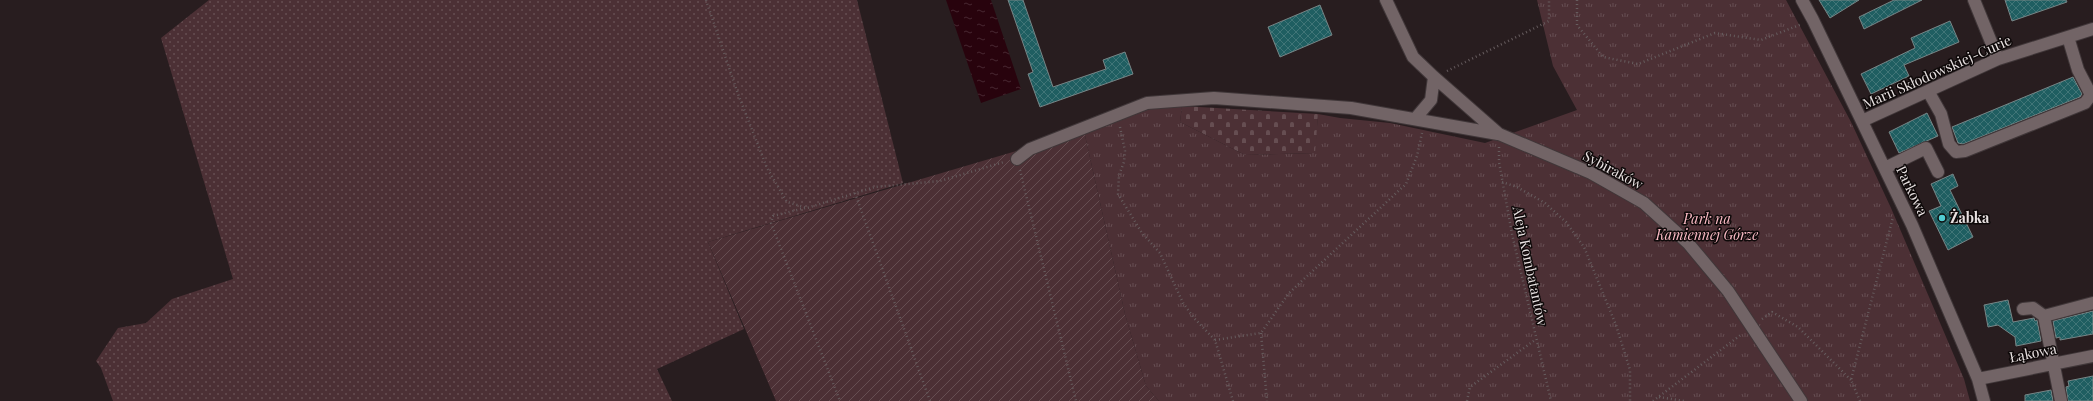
<svg xmlns="http://www.w3.org/2000/svg" width="2093" height="401" viewBox="0 0 2093 401" font-family="'Playfair Display',serif">
  <defs>
    <pattern id="grass-dots" width="8" height="8" patternUnits="userSpaceOnUse"><rect width="8" height="8" fill="#4c3035"/><path d="M2 2h.1M6 6h.1" fill="none" stroke="#664e52" stroke-width="1.8" stroke-linecap="round"/></pattern>
    <pattern id="cemetery-stones" width="16" height="16" patternUnits="userSpaceOnUse"><rect width="16" height="16" fill="#4c3035"/><path d="M2 7V4a2 2 0 0 1 4 0v3zM10 15v-3a2 2 0 0 1 4 0v3z" fill="#664e52"/></pattern>
    <pattern id="park-tufts" width="24" height="20" patternUnits="userSpaceOnUse"><rect width="24" height="20" fill="#4c3035"/><path d="M3 7l-1-3M5 7V3M7 7l1-3M15 17l-1-3M17 17v-4M19 17l1-3" fill="none" stroke="#664e52"/></pattern>
    <pattern id="garden-furrows" width="10" height="10" patternUnits="userSpaceOnUse"><rect width="10" height="10" fill="#4c3035"/><path d="M-1 1l2-2M0 10L10 0M9 11l2-2" fill="none" stroke="#664e52"/></pattern>
    <pattern id="water-ripples" width="26" height="14" patternUnits="userSpaceOnUse"><rect width="26" height="14" fill="#28030d"/><path d="M2 4q2-2 4 0t4 0M15 11q2-2 4 0t4 0" fill="none" stroke="#472730"/></pattern>
    <pattern id="building-cross-hatch" width="8" height="8" patternUnits="userSpaceOnUse"><rect width="8" height="8" fill="#1f5e61"/><path d="M0 0l8 8M0 8l8-8" fill="none" stroke="#407577"/></pattern>
  </defs>
  <rect width="100%" height="100%" fill="#281d1f"/>
  <path fill="url(#grass-dots)" d="M 209,0 L 857,0 L 903,183 L 708,242 L 744,329 L 657,369 L 672,401 L 113,401 L 101,368 L 96,361 L 118,328 L 146,323 L 172,299 L 233,279 L 161,38 Z"/>
  <path fill="url(#cemetery-stones)" d="M 1182,106 L 1318,114 L 1316,153 L 1245,155 L 1180,122 Z"/>
  <path fill="url(#park-tufts)" d="M 1537,0 L 1786,0 L 1851,122 L 1891,208 L 1964,379 L 1970,401 L 1159,401 L 1146,386 L 1125,314 L 1084,131 L 1156,107 L 1182,106 L 1180,122 L 1245,155 L 1315,153 L 1318,114 L 1340,118 L 1390,123 L 1485,143 L 1577,110 L 1553,66 Z"/>
  <path fill="url(#garden-furrows)" d="M 1084,131 L 1125,314 L 1146,386 L 1159,401 L 776,401 L 708,242 Z"/>
  <path fill="url(#water-ripples)" d="M 946,0 L 991,0 L 1021,89 L 981,103 Z"/>
  <path fill="url(#building-cross-hatch)" stroke="#778586" d="M 1008,0 L 1023,0 L 1053,87 L 1106,69 L 1103,60 L 1125,52 L 1133,74 L 1040,107 L 1028,74 L 1033,72 Z
    M 1819,0 L 1859,0 L 1830,18 Z
    M 1894,0 L 1922,0 L 1864,29 L 1859,17 Z
    M 2005,0 L 2066,0 L 2067,2 L 2012,21 Z
    M 1320,5 L 1332,35 L 1280,57 L 1268,27 Z
    M 1950,21 L 1959,42 L 1904,65 L 1909,76 L 1871,94 L 1861,74 L 1915,48 L 1911,38 Z
    M 2073,77 L 2082,94 L 2080,97 L 1963,144 L 1958,143 L 1952,127 Z
    M 1927,113 L 1938,136 L 1899,153 L 1889,132 Z
    M 1953,174 L 1958,186 L 1950,190 L 1973,237 L 1948,250 L 1929,211 L 1941,206 L 1931,184 Z
    M 2008,300 L 2013,322 L 2034,318 L 2035,321 L 2037,320 L 2041,341 L 2016,346 L 2015,337 L 1998,325 L 1988,327 L 1984,305 Z
    M 2093,311 L 2093,334 L 2060,340 L 2060,337 L 2056,338 L 2053,321 Z
    M 2093,376 L 2093,401 L 2068,401 L 2066,387 L 2069,386 L 2068,381 Z
    M 2051,390 L 2053,401 L 2025,401 L 2025,395 Z"/>
  <g fill="none" stroke-linecap="round" stroke-linejoin="round">
    <defs>
      <path id="minor" d="M 1386,0 L 1413,57 L 1434,77 L 1499,134 L 1591,173 L 1644,203 L 1688,243 L 1728,291 L 1801,401
        M 1802,0 L 1813,20 L 1912,225 L 1978,379 L 1984,401
        M 1974,0 L 1998,59
        M 1928,91 L 1941,114 L 1949,144 L 1956,152 L 1965,151 L 2085,103 L 2091,95 L 2078,70 L 2068,37
        M 1415,119 L 1431,100 L 1434,77
        M 1862,121 L 1998,59 L 2093,29
        M 1017,159 L 1030,149 L 1147,103 L 1214,98 L 1351,108 L 1498,134
        M 1885,168 L 1926,148 L 1938,172
        M 2023,309 L 2033,308 L 2044,316 L 2061,401
        M 2044,316 L 2093,303
        M 1978,379 L 2093,356"/>
    </defs>
    <use href="#minor" stroke="#403739" stroke-width="14"/>
    <path stroke="#665c5e" stroke-width="2.5" stroke-dasharray="1 3" stroke-linecap="butt" d="M 706,0 L 738,94 L 767,168 L 787,202 L 807,208 L 875,187 L 940,181 L 1004,162
      M 1577,0 L 1577,25 L 1603,57 L 1638,64 L 1715,33 L 1761,40 L 1802,24
      M 1447,71 L 1549,21 L 1549,0
      M 1120,127 L 1125,151 L 1124,162 L 1119,175 L 1118,194 L 1142,233 L 1160,253 L 1183,303 L 1194,318 L 1215,340 L 1233,401
      M 1499,147 L 1499,162 L 1512,234 L 1551,401
      M 1020,170 L 1076,401
      M 1502,182 L 1517,187 L 1545,203 L 1566,222 L 1584,247 L 1616,325 L 1630,370 L 1630,401
      M 855,193 L 930,401
      M 805,208 L 773,216 L 771,223 L 840,401
      M 1762,319 L 1772,312 L 1798,327 L 1851,380
      M 1261,333 L 1267,401
      M 1215,340 L 1261,333 L 1289,293 L 1406,184 L 1417,156 L 1422,133
      M 1659,397 L 1684,401
      M 1467,401 L 1470,387 L 1535,340
      M 1653,401 L 1742,334
      M 1860,401 L 1851,380 L 1893,217"/>
    <use href="#minor" stroke="#726466" stroke-width="12"/>
  </g>
  <circle fill="#51ccd1" stroke="#0e0909" stroke-width="1.5" cx="1942" cy="218" r="4"/>
  <g text-anchor="middle" stroke-width="3" stroke-linejoin="round" paint-order="stroke">
    <g font-size="14" fill="#e8e1e1" stroke="#0e0909">
      <text transform="translate(1937 72) rotate(-24)" y="5">Marii Skłodowskiej-Curie</text>
      <text transform="translate(1613 170) rotate(28)" y="5">Sybiraków</text>
      <text transform="translate(1912 191) rotate(64)" y="5">Parkowa</text>
      <text transform="translate(1530 266) rotate(78)" y="5">Aleja Kombatantów</text>
      <text transform="translate(2033 353) rotate(-11)" y="5">Łąkowa</text>
    </g>
    <g font-size="14" font-weight="bold" fill="#e8e1e1" stroke="#0e0909" text-anchor="start">
      <text x="1950" y="223">Żabka</text>
    </g>
    <g font-size="14" font-style="italic" fill="#fcbcc6" stroke="#0e0909">
      <text x="1707" y="224">Park na<tspan x="1707" dy="16">Kamiennej Górze</tspan></text>
    </g>
  </g>
</svg>
